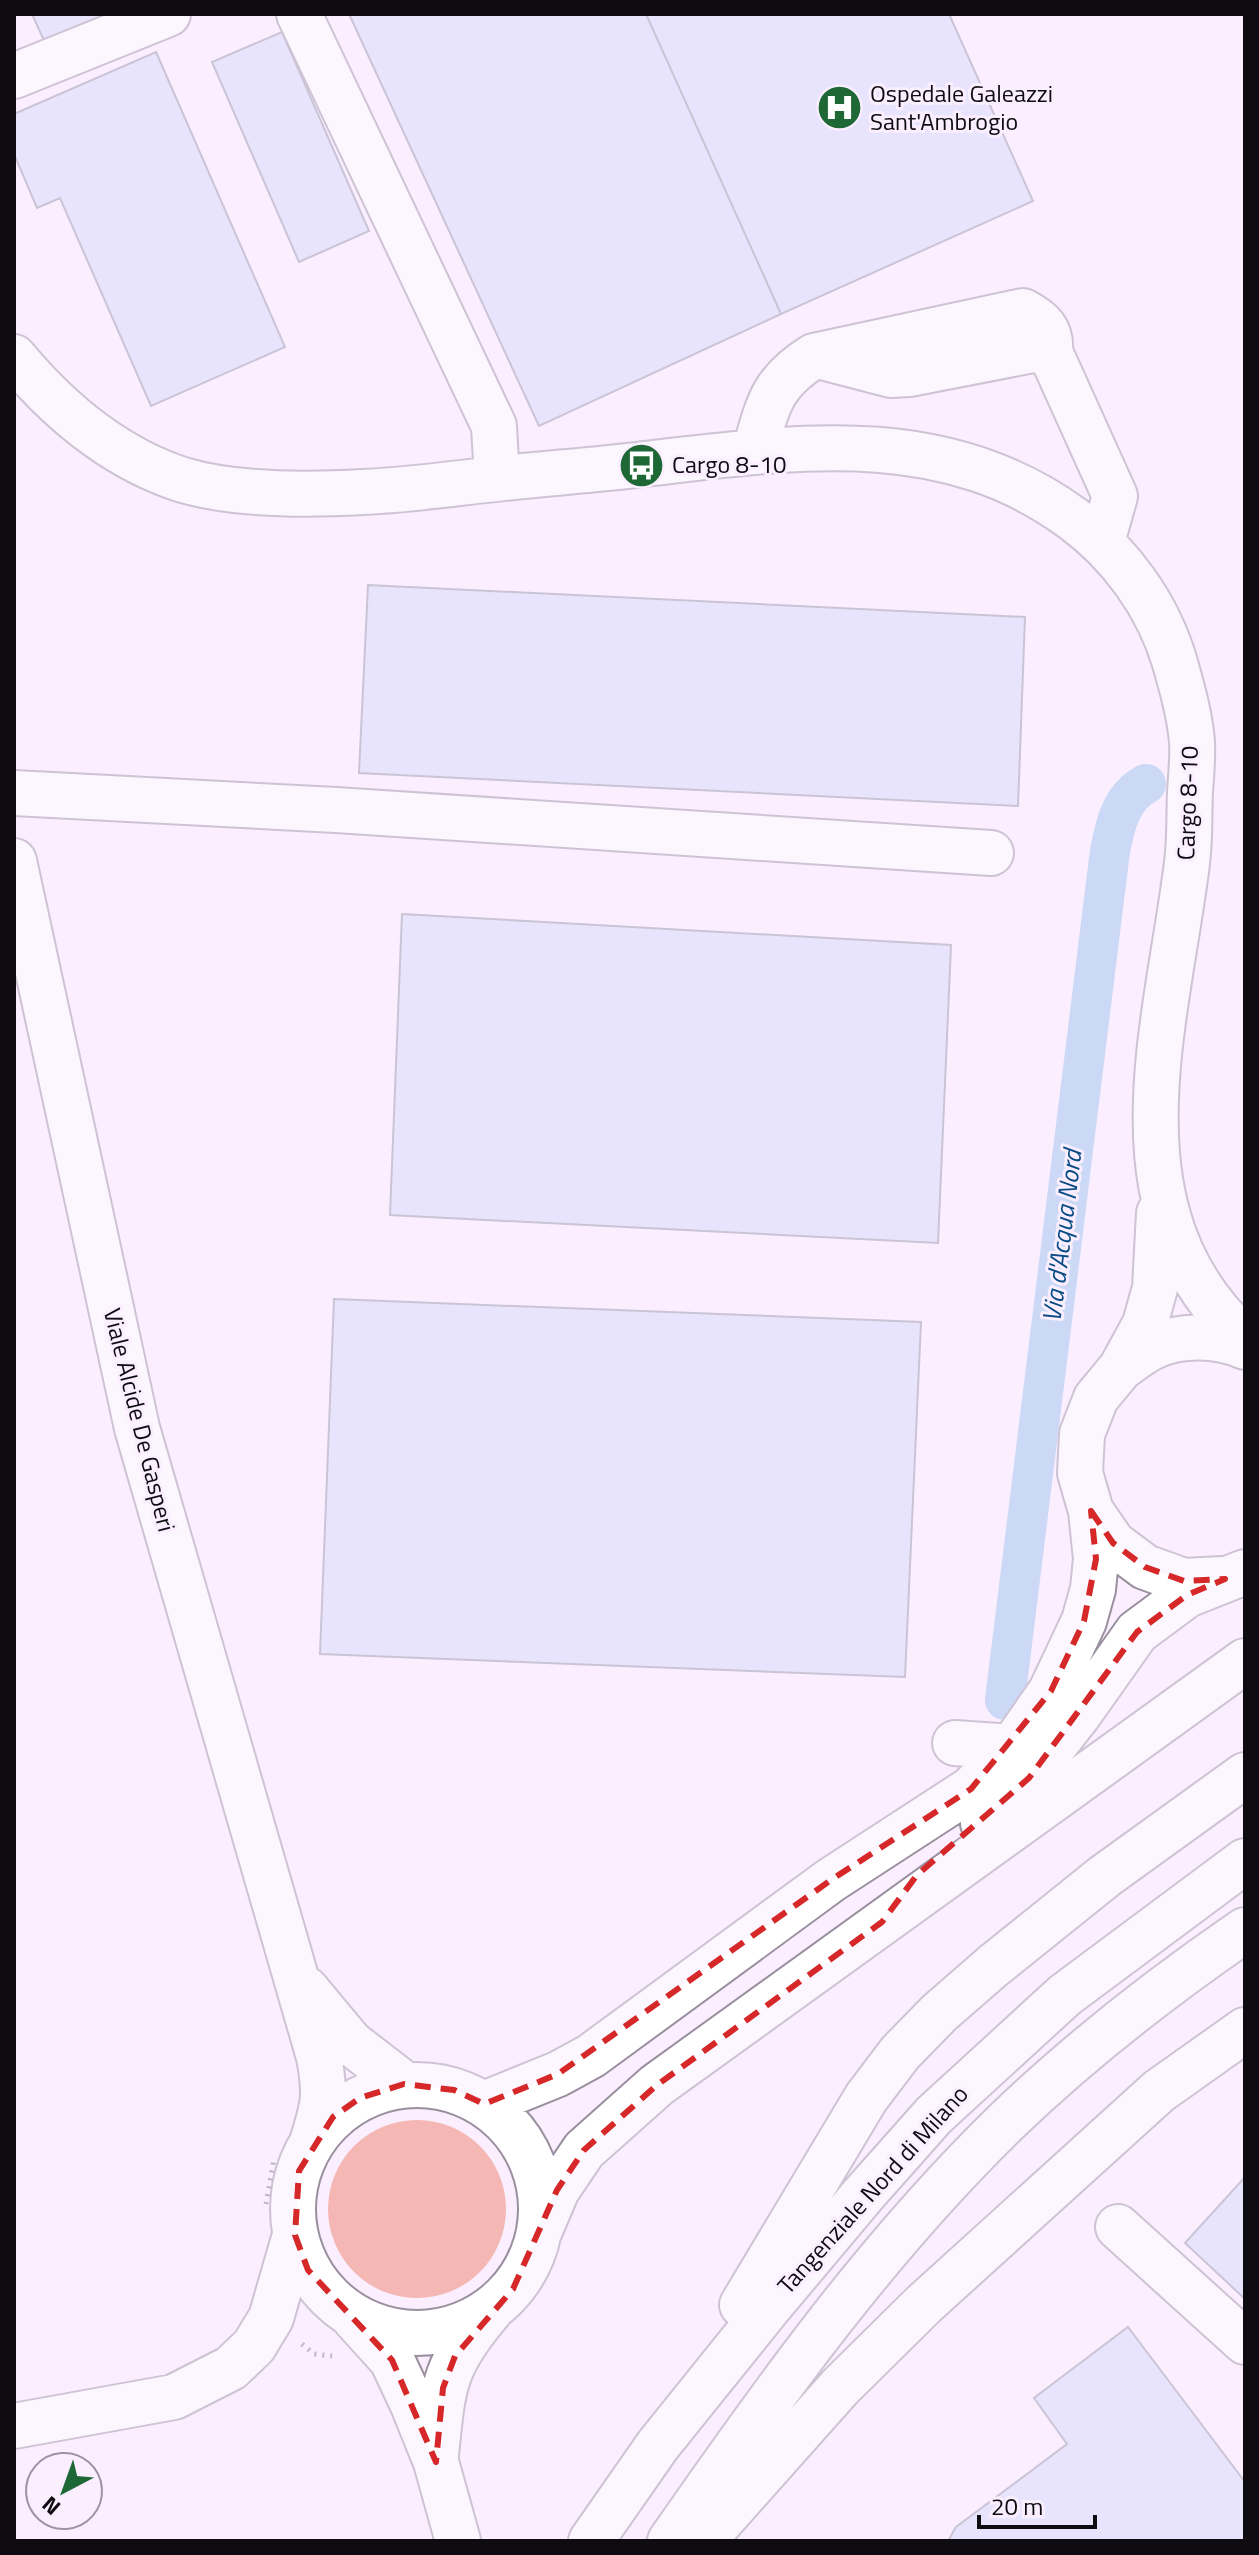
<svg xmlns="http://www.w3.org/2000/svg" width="1259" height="2555" viewBox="0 0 1259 2555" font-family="'Titillium Web',sans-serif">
  <rect width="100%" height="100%" fill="#faeeff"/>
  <path fill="#f4b7b3" d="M328 2209a89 89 0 1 1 178 0a89 89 0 1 1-178 0Z"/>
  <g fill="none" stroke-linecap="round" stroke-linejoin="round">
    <path stroke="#92bdeb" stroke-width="40" d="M 1005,1700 L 1110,851 C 1115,825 1121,797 1146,784"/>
  </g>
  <path fill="#d6d8fb" stroke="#9091a3" stroke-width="2" d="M 32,14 L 140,14 L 50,54 Z
    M 349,14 L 646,14 L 781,314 L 539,426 Z
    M 646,14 L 949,14 L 1033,201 L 781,314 Z
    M 282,32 L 369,231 L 299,262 L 212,62 Z
    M 156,52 L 285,347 L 151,406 L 60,198 L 37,208 L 14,154 L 14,114 Z
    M 368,585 L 1025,617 L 1018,806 L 359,773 Z
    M 402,914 L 951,945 L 938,1243 L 390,1215 Z
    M 334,1299 L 921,1322 L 905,1677 L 320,1654 Z
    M 1245,2177 L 1245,2299 L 1185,2243 Z
    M 1128,2327 L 1245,2482 L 1245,2541 L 948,2541 L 956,2527 L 1067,2444 L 1034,2398 Z"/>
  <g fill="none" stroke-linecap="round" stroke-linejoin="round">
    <defs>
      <path id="minor" d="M 299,14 L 494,426 L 497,479
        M 14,76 L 168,14
        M 14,357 C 59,411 115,458 183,480 C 237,496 308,495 363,492 C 412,490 456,483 504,478 C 550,473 597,470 644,464 C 793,447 942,423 1072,518 C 1120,553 1158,605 1175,663 C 1182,688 1190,716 1192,742 C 1193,758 1191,776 1190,792 C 1189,816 1190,839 1187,863 C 1167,1025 1104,1211 1245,1339
        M 826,358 L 891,375 L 910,374 L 1028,351 L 1040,349 L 1050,352
        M 755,450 C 768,404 772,382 814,356 L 1023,311 C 1041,321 1052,329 1050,352 L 1115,496 L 1102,542
        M 14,793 L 336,810 L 991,853
        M 14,861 L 137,1428 L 319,2057 C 326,2094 324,2105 312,2142
        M 1121,1368 C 1131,1361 1142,1352 1153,1347 C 1180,1334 1218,1335 1245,1347
        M 1091,1511 L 1113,1543 L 1145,1567 L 1184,1581 L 1223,1579
        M 955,1743 L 1012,1747
        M 983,1823 L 1029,1778 L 1079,1714 L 1137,1632 L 1187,1595 L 1245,1572
        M 306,1989 L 351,2043 L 404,2084
        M293 2209a124 124 0 1 1 248 0a124 124 0 1 1-248 0Z
        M 484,2104 L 558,2074 L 591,2056 L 831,1880 L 971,1789 L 1012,1747 L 1051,1691 L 1084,1621 L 1093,1589 L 1096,1559 L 1091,1511 L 1080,1473 L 1082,1434 L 1096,1398 L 1121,1368 L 1145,1324 L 1155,1288 L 1159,1213
        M 1118,2227 L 1245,2342
        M 540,2230 L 557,2190 L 584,2150 L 657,2085 L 1245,1661
        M 354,2318 L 392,2360 L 413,2405 L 436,2462 L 458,2541
        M 14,2426 L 174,2397 L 231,2368 L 254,2346 L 271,2318 L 295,2235
        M 436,2455 C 443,2386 443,2366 490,2311"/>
      <path id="highway" d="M 742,2305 L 866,2098 L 900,2053 L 939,2013 L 993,1966 L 1105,1876 L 1245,1775
        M 591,2541 L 658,2445 L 769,2307 L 863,2195 L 934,2115 L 1065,1995 L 1245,1861
        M 670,2541 C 773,2393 878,2246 1008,2120 C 1081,2050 1162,1987 1245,1930
        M 703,2541 L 840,2387 L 924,2304 L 1159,2091 L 1245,2030"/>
    </defs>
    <use href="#minor" stroke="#9a8f9f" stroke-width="48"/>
    <use href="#highway" stroke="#9a8f9f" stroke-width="48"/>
    <path stroke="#7b747f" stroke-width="5" stroke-dasharray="2 6" stroke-linecap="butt" d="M 266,2204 L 274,2159
      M 302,2344 L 314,2354 L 332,2356"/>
    <use href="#minor" stroke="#fff" stroke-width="44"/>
    <use href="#highway" stroke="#fff" stroke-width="44"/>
  </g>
  <path d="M0 0H1259V2555H0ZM 1091,1511 L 1113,1543 L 1145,1567 L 1184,1581 L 1225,1579 L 1187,1595 L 1137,1632 L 1029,1778 L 917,1875 L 882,1922 L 657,2085 L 584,2150 L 557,2190 L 513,2289 L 455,2356 L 443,2388 L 436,2462 L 392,2360 L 308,2270 L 295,2235 L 299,2171 L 333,2117 L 360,2098 L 404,2084 L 454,2090 L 484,2104 L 558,2074 L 831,1880 L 971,1789 L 1051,1691 L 1084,1621 L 1096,1559 Z" fill="#faeeff" fill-opacity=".55" fill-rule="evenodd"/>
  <path fill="none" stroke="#d62828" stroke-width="6" stroke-dasharray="16 10" stroke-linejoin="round" d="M 1091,1511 L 1113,1543 L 1145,1567 L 1184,1581 L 1225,1579 L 1187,1595 L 1137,1632 L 1029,1778 L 917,1875 L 882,1922 L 657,2085 L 584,2150 L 557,2190 L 513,2289 L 455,2356 L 443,2388 L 436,2462 L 392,2360 L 308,2270 L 295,2235 L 299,2171 L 333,2117 L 360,2098 L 404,2084 L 454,2090 L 484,2104 L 558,2074 L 831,1880 L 971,1789 L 1051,1691 L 1084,1621 L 1096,1559 Z"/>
  <defs>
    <symbol id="hospital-disc" viewBox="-11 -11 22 22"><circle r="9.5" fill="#1e6836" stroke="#faeeff"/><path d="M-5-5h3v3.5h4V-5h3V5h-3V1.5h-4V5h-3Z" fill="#fff"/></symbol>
    <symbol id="bus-disc" viewBox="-11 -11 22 22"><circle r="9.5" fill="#1e6836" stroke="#faeeff"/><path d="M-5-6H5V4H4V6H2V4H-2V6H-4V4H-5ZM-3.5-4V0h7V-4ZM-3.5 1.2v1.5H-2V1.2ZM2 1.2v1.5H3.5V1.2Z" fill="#fff"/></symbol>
  </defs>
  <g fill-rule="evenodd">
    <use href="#hospital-disc" x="814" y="82" width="51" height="51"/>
    <use href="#bus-disc" x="616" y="440" width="51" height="51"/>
  </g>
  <g text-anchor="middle" stroke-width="6" stroke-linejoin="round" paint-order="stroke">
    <g font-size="24" fill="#0f0c11" stroke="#faeeff" text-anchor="start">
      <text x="870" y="102">Ospedale Galeazzi<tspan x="870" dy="28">Sant'Ambrogio</tspan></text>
      <text x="672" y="473">Cargo 8-10</text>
    </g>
    <g font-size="24" fill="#0f0c11" stroke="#faeeff">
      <text transform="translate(1188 803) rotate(-88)" y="8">Cargo 8-10</text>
      <text transform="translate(139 1420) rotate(76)" y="8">Viale Alcide De Gasperi</text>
      <text transform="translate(873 2190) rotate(-48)" y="8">Tangenziale Nord di Milano</text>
    </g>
    <g font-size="26" font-style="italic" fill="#0a4d84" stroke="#faeeff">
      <text transform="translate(1062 1236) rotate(-83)" y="9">Via d'Acqua Nord</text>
    </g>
  </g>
  <rect width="1259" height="2555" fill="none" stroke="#0f0c11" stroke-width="32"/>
  <g transform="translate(64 2491) rotate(221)"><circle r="38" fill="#faeeff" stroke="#9c94a0" stroke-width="2"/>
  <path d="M0-6L14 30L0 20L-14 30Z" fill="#1e6836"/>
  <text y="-12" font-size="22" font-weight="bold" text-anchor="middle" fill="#0f0c11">N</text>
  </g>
  <path d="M979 2515v12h116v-12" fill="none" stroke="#0f0c11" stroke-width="4"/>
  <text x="991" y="2515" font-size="24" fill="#0f0c11" stroke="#faeeff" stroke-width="6" paint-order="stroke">20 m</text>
</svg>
